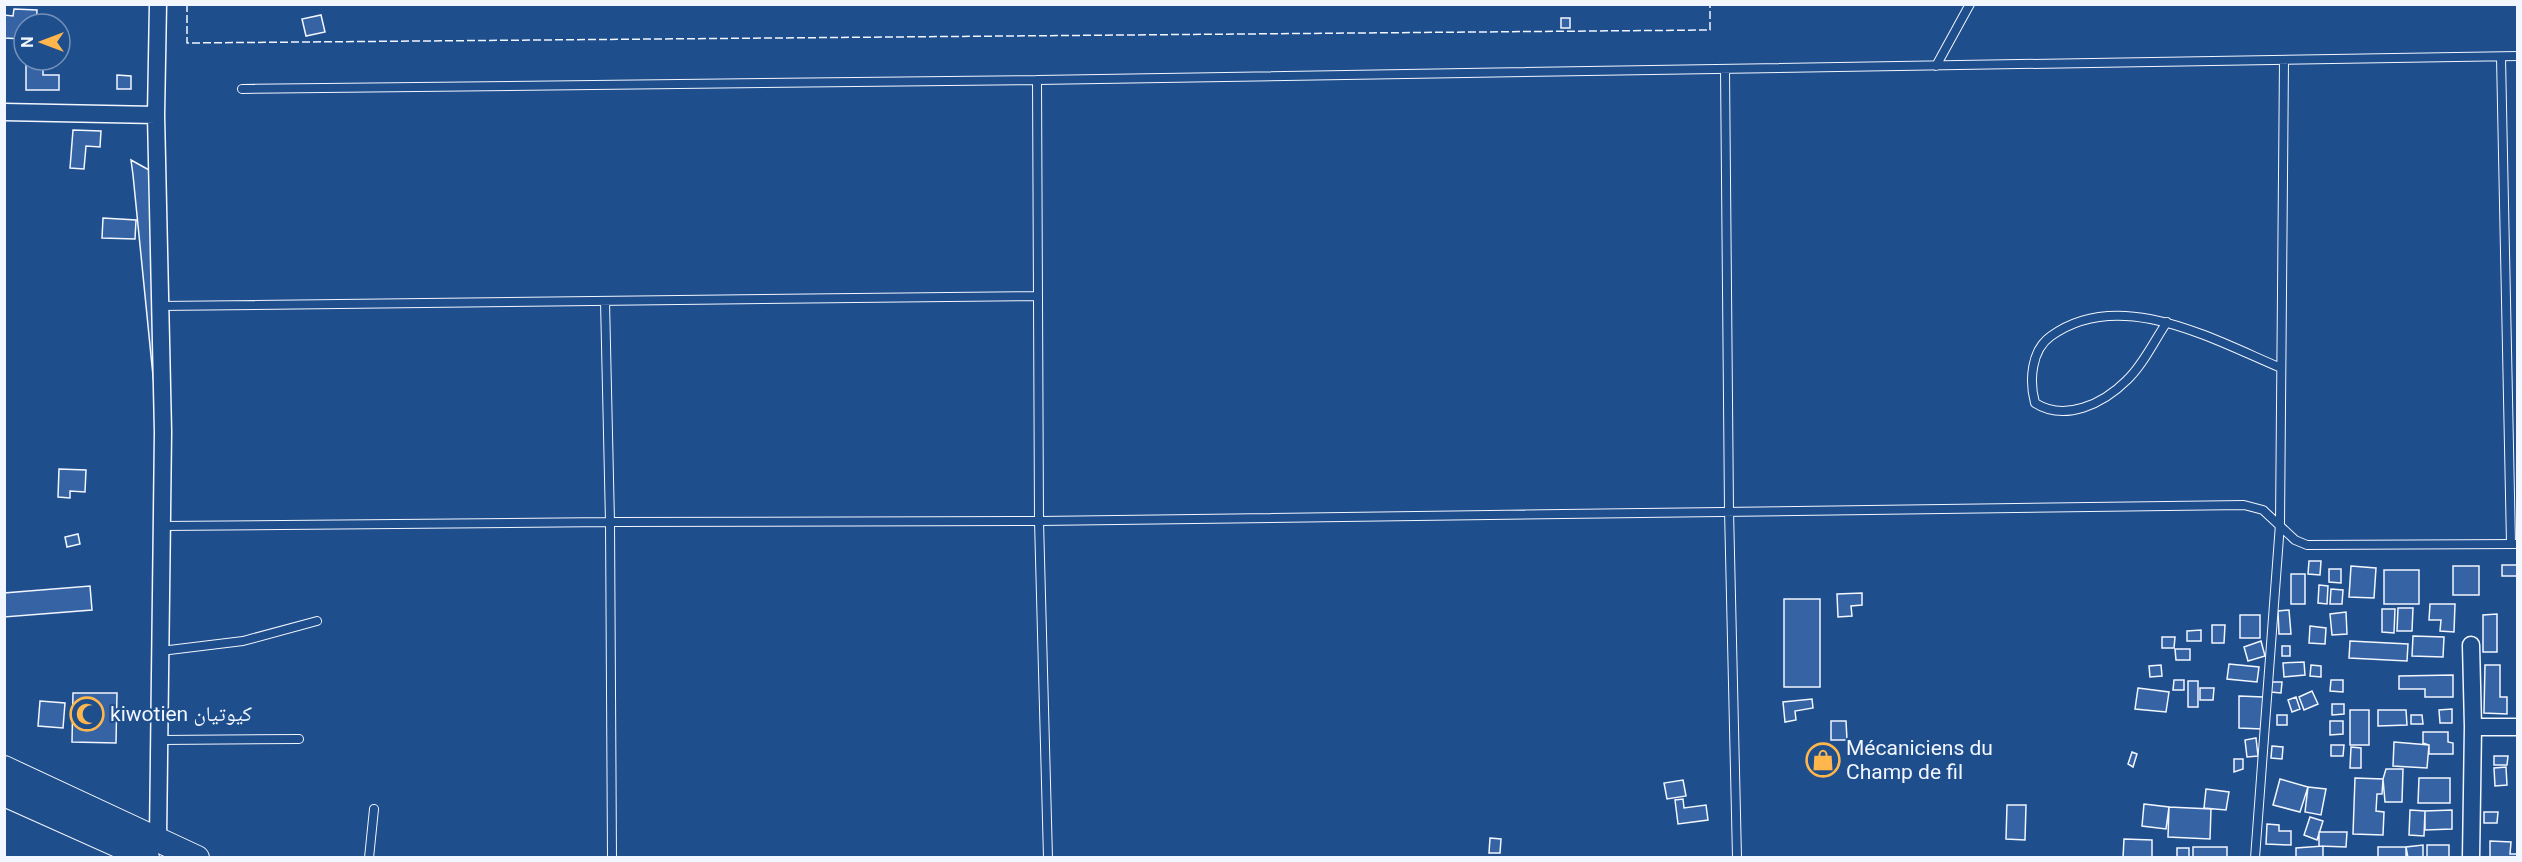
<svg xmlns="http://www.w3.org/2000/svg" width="2522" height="862" viewBox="0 0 2522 862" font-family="Roboto,'Noto Naskh Arabic',sans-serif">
  <rect width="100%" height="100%" fill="#1f4e8c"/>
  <path fill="#3563a3" stroke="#f2f6ff" stroke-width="1.5" d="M 14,9 L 37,10 L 36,24 L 24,24 L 24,39 L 4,38 L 4,15 L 13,16 Z
    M 321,15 L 325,32 L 306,36 L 302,19 Z
    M 1561,18 L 1570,18 L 1570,28 L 1561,28 Z
    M 26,60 L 43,60 L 43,75 L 59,75 L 59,90 L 26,90 Z
    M 117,75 L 131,76 L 131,89 L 117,89 Z
    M 73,130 L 101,131 L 100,147 L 86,146 L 84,169 L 70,168 Z
    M 131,160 L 160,176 L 162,466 L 133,175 Z
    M 103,218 L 136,220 L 135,239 L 102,238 Z
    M 59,469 L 86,470 L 85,492 L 70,491 L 70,498 L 58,497 Z
    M 78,534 L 80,544 L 67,547 L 65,537 Z
    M 2309,561 L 2321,561 L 2320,575 L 2308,574 Z
    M 2502,565 L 2518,565 L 2518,576 L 2502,576 Z
    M 2351,566 L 2376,568 L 2374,598 L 2349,597 Z
    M 2453,566 L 2479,566 L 2479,595 L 2453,595 Z
    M 2329,569 L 2341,569 L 2341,583 L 2329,582 Z
    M 2384,570 L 2419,570 L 2419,604 L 2384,604 Z
    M 2291,574 L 2305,574 L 2305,604 L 2291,604 Z
    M 2319,585 L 2328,586 L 2327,604 L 2318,603 Z
    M 90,586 L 92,610 L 4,617 L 4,593 Z
    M 2331,589 L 2343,590 L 2342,604 L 2330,604 Z
    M 1862,593 L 1862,605 L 1851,606 L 1852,616 L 1838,617 L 1837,594 Z
    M 1784,599 L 1820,599 L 1820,687 L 1784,687 Z
    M 2430,604 L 2455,604 L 2454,632 L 2440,631 L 2441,620 L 2429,620 Z
    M 2398,608 L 2413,608 L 2412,631 L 2397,631 Z
    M 2382,609 L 2395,609 L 2394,633 L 2382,632 Z
    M 2289,610 L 2291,634 L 2279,634 L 2278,611 Z
    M 2346,612 L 2347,634 L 2332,635 L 2330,614 Z
    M 2497,614 L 2497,652 L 2483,652 L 2483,615 Z
    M 2240,615 L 2260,615 L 2260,638 L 2240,638 Z
    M 2212,625 L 2225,625 L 2224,643 L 2212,643 Z
    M 2310,626 L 2326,628 L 2325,644 L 2309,643 Z
    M 2201,630 L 2201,641 L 2187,641 L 2187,631 Z
    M 2413,636 L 2444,637 L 2443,657 L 2412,656 Z
    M 2162,637 L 2175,637 L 2174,648 L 2162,648 Z
    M 2261,641 L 2265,656 L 2248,661 L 2244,647 Z
    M 2350,641 L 2408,644 L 2407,661 L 2349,658 Z
    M 2282,646 L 2290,646 L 2290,656 L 2282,656 Z
    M 2175,649 L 2190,649 L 2190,660 L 2176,660 Z
    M 2304,662 L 2305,675 L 2284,677 L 2283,663 Z
    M 2229,664 L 2259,667 L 2257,682 L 2227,679 Z
    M 2161,665 L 2162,676 L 2150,677 L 2149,666 Z
    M 2311,665 L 2321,666 L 2321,677 L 2310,676 Z
    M 2485,665 L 2500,665 L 2500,697 L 2507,697 L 2507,714 L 2484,713 Z
    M 2453,675 L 2453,697 L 2425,697 L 2425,689 L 2399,689 L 2399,676 Z
    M 2174,680 L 2184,680 L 2184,690 L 2173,690 Z
    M 2331,680 L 2343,680 L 2343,692 L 2330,691 Z
    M 2188,681 L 2198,681 L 2198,707 L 2188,707 Z
    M 2271,682 L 2282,682 L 2281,693 L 2271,692 Z
    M 2138,688 L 2169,692 L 2166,712 L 2135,709 Z
    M 2200,688 L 2214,688 L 2213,700 L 2200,700 Z
    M 2312,691 L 2318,704 L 2304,710 L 2299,697 Z
    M 73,693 L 117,693 L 116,743 L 72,742 Z
    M 2239,696 L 2263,697 L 2262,729 L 2239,728 Z
    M 2296,697 L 2300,709 L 2292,712 L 2288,700 Z
    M 1812,699 L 1813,708 L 1795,711 L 1796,720 L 1785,722 L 1783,702 Z
    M 40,701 L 65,703 L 63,728 L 38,726 Z
    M 2332,704 L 2344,704 L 2344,714 L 2332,715 Z
    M 2452,709 L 2452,723 L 2440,723 L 2439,710 Z
    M 2350,710 L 2369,710 L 2369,745 L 2350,745 Z
    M 2378,710 L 2406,710 L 2407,725 L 2378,726 Z
    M 2277,715 L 2287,715 L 2287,725 L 2277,725 Z
    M 2411,715 L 2422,715 L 2423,724 L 2411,724 Z
    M 1831,721 L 1846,721 L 1847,740 L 1831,740 Z
    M 2330,721 L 2343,721 L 2343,734 L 2330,735 Z
    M 2423,732 L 2448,732 L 2448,742 L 2453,743 L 2453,754 L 2429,754 L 2429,745 L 2423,743 Z
    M 2256,738 L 2258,756 L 2247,757 L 2245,740 Z
    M 2394,742 L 2429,745 L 2427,768 L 2393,766 Z
    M 2331,745 L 2344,745 L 2343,756 L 2331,756 Z
    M 2272,746 L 2283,747 L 2282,759 L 2271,758 Z
    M 2351,747 L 2361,748 L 2361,768 L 2350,768 Z
    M 2132,752 L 2137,754 L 2133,767 L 2128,764 Z
    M 2494,756 L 2508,756 L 2507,765 L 2494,765 Z
    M 2234,759 L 2243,759 L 2243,769 L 2234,772 Z
    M 2506,767 L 2507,785 L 2495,786 L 2494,768 Z
    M 2386,769 L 2403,769 L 2402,802 L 2385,802 L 2383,779 Z
    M 2355,778 L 2383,779 L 2382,794 L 2377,794 L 2376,811 L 2384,812 L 2383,835 L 2353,834 Z
    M 2419,778 L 2450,778 L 2450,803 L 2418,803 Z
    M 2280,779 L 2308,787 L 2300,812 L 2273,805 Z
    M 1683,780 L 1686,796 L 1667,799 L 1664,783 Z
    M 2308,787 L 2326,789 L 2321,815 L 2305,812 Z
    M 2206,789 L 2229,792 L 2226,810 L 2204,808 Z
    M 1683,799 L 1684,808 L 1706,805 L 1708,820 L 1678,824 L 1675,800 Z
    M 2144,804 L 2169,807 L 2166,829 L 2142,826 Z
    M 2007,805 L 2026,805 L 2025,840 L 2006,839 Z
    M 2169,807 L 2211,809 L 2210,839 L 2168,837 Z
    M 2410,810 L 2425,811 L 2424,836 L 2409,835 Z
    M 2452,810 L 2452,829 L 2425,830 L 2425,811 Z
    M 2484,812 L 2498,812 L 2497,823 L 2484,823 Z
    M 2310,817 L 2323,821 L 2317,840 L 2304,835 Z
    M 2267,824 L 2279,825 L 2279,831 L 2291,831 L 2291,845 L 2266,844 Z
    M 2319,832 L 2347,832 L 2346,847 L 2319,846 Z
    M 1490,838 L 1501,839 L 1500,853 L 1489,853 Z
    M 2124,839 L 2152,840 L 2152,858 L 2123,858 Z
    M 2490,841 L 2511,842 L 2510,854 L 2518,854 L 2518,858 L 2490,858 Z
    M 2423,845 L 2423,858 L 2408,858 L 2406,847 Z
    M 2427,845 L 2449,845 L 2449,858 L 2427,858 Z
    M 2323,846 L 2323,858 L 2296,858 L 2296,848 Z
    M 2193,847 L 2227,847 L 2227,858 L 2193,858 Z
    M 2378,847 L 2406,847 L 2406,858 L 2378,858 Z
    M 2177,848 L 2189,848 L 2189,858 L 2177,858 Z"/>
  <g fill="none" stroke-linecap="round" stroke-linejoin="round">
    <defs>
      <path id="lane" d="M 2501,57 L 2511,544
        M 1936,66 L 1970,4
        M 1725,69 L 1729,510 L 1737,858
        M 1037,80 L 2518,56
        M 242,89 L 1037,80 L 1039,521 L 1048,858
        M 605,301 L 610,522 L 612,858
        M 159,306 L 1036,296
        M 2167,322 C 2154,341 2143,365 2127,380 C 2103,404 2065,422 2035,403 C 2029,381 2031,350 2051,336 C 2120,286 2214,340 2281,368
        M 162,526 L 610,522 L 1039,521 L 2244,505 L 2263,510 L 2295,540 L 2307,545 L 2518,544
        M 161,651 L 243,641 L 317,621
        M 160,740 L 299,739
        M 369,858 L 374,809
        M 2255,858 L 2280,524 L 2284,60"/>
      <path id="street" d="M 158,4 L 156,115 L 163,432 L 158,839
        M 4,112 L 156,115
        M 2473,727 L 2518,727
        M 2471,858 L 2473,727 L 2471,645"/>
      <path id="secondary" d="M 4,768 L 197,858
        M 4,794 L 147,858"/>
    </defs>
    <use href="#lane" stroke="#f2f6ff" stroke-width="10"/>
    <use href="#street" stroke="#f2f6ff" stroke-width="19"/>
    <use href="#secondary" stroke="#f2f6ff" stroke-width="26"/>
    <use href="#lane" stroke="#1f4e8c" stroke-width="8"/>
    <use href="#street" stroke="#1f4e8c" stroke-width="16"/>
    <use href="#secondary" stroke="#1f4e8c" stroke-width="24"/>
    <path stroke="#f2f6ff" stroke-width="1.5" stroke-dasharray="8 3" stroke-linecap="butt" d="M 187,4 L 187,43 L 1710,30 L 1710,4"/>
  </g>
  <defs>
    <symbol id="mosque-ring" viewBox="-11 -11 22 22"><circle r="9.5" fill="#1f4e8c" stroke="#ffb74d" stroke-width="1.5"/><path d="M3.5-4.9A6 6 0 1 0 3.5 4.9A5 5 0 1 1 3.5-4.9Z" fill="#ffb74d"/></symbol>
    <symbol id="shop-ring" viewBox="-11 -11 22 22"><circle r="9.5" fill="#1f4e8c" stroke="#ffb74d" stroke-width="1.5"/><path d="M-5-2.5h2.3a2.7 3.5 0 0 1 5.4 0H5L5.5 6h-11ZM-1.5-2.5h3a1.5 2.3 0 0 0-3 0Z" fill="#ffb74d"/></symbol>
  </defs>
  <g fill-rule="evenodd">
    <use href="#mosque-ring" x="68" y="695" width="38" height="38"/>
    <use href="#shop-ring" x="1804" y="741" width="38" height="38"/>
  </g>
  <g text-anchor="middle" stroke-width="4.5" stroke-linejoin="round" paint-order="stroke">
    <g font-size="21" fill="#f2f6ff" stroke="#1f4e8c" text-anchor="start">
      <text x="110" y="721">kiwotien كيوتيان</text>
      <text x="1846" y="755">Mécaniciens du<tspan x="1846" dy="24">Champ de fil</tspan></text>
    </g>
  </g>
  <rect width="2522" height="862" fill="none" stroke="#f2f6ff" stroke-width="12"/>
  <g transform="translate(42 42) rotate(270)"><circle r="28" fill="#1f4e8c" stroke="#7391ba" stroke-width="1.5"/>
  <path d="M0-4.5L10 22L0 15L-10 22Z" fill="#ffb74d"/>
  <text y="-9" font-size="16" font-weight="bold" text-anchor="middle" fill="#f2f6ff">N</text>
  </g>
</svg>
